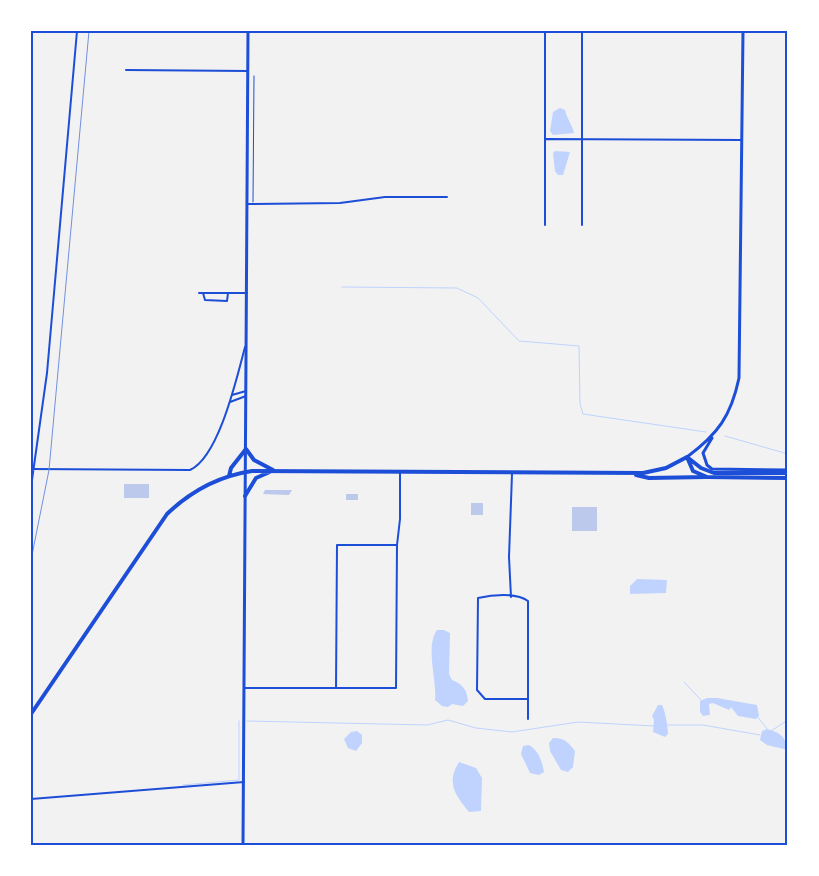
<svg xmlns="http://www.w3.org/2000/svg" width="819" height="876" viewBox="0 0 819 876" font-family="'Varela Round',sans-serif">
  <rect width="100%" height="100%" fill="#f2f2f2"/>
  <path fill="#bfd3fe" d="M 560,108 L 565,110 C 567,119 572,124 574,133 L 553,135 L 550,131 L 553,112 Z
    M 555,151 L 570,152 L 563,175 L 558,175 L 555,171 L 553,153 Z
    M 637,579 L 667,580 L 666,593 L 630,594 L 630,586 Z
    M 437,630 L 444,630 L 450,633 L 449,674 L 452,680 C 462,684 467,689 468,701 L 463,706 L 452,704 L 448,707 L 442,706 L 435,700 C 437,679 425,647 437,630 Z
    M 717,698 L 757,705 L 759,716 L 756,719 L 738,716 L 731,707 L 729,710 L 713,703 L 709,704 L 710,715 L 703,716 L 700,712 L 700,701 L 707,698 Z
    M 658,705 L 662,705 C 665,710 668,727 668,734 L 665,737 L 653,732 L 654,720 L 652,716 Z
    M 767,729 C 781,733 785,736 788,750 L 767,745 L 760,740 L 762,731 Z
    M 357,731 L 362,735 L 362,743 L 356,751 L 348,748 L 344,739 L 351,732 Z
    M 553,738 C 565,738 568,742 575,751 L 573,767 L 568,772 L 561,770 L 550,751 L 549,743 Z
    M 529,745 C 539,751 542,761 544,772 L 539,775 L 530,773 L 521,754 L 523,746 Z
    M 459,762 L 476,768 L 482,778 L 481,811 L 469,812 C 455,795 446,783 459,762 Z"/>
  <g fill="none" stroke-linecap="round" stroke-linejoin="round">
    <path stroke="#bfd3fe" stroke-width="1" d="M 342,287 L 457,288 L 478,298 L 519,341 L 579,346 L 580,404 L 583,414 L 706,432
      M 725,436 L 788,454
      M 684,682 L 702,701
      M 757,716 L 767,729
      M 247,721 L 427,725 L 448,720 L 476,728 L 512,732 L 578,722 L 654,726
      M 668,725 L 703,725 L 760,735
      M 771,731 L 788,720
      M 183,785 L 239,780 L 239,721"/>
  </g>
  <path fill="#bdc9ec" d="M 124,484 L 149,484 L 149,498 L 124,498 Z
    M 265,490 L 292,490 L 289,495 L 263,494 Z
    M 346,494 L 358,494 L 358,500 L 346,500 Z
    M 471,503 L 483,503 L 483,515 L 471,515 Z
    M 572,507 L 597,507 L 597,531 L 572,531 Z"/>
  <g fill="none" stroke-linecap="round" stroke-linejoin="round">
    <path stroke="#1d4ed8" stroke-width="1" d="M 253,202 L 254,76"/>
    <path stroke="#1d4ed8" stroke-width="2" d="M 545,31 L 545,225
      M 582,31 L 582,225
      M 126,70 L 248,71
      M 546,139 L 741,140
      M 248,204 L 340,203 L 385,197 L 447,197
      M 199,293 L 247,293
      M 203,293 L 205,300 L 227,301 L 228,293
      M 232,395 L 246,391
      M 230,402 L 246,396
      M 31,469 L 190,470 C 219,457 237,377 245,347
      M 31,487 L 47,373 L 77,31
      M 511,597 L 509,557 L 512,474
      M 244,688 L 396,688 L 397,545 L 400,519 L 400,471
      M 336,688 L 337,545 L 397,545
      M 528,699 L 485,699 L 477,690 L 478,598 C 491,595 516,592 528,601 L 528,719
      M 31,799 L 244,782"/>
    <path stroke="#1d4ed8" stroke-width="3" d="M 243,845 L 248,31"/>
    <path stroke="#1d4ed8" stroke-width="3" d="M 712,438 L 703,453 L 707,465 L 712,469 L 788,470
      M 687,457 C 718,434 731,416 739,378 L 743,31"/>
    <path stroke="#1d4ed8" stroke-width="4" d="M 687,457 L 693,471 L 707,477 L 788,478
      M 687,457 L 701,468 L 714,473 L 788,473
      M 636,475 L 649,478 L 706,477
      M 229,476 L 231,468 L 246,449 L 254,460 L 273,470
      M 245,496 L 256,478 L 272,471
      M 31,714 L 167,514 C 191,491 219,476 252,471 L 643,473 L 666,468 L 687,457"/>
    <path stroke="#7290e2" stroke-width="1" d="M 31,560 L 49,470 L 89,31"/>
  </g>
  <rect width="819" height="876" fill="none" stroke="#ffffff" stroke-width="65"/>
  <rect x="32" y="32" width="754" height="812" fill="none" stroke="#1d4ed8" stroke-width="2"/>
</svg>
